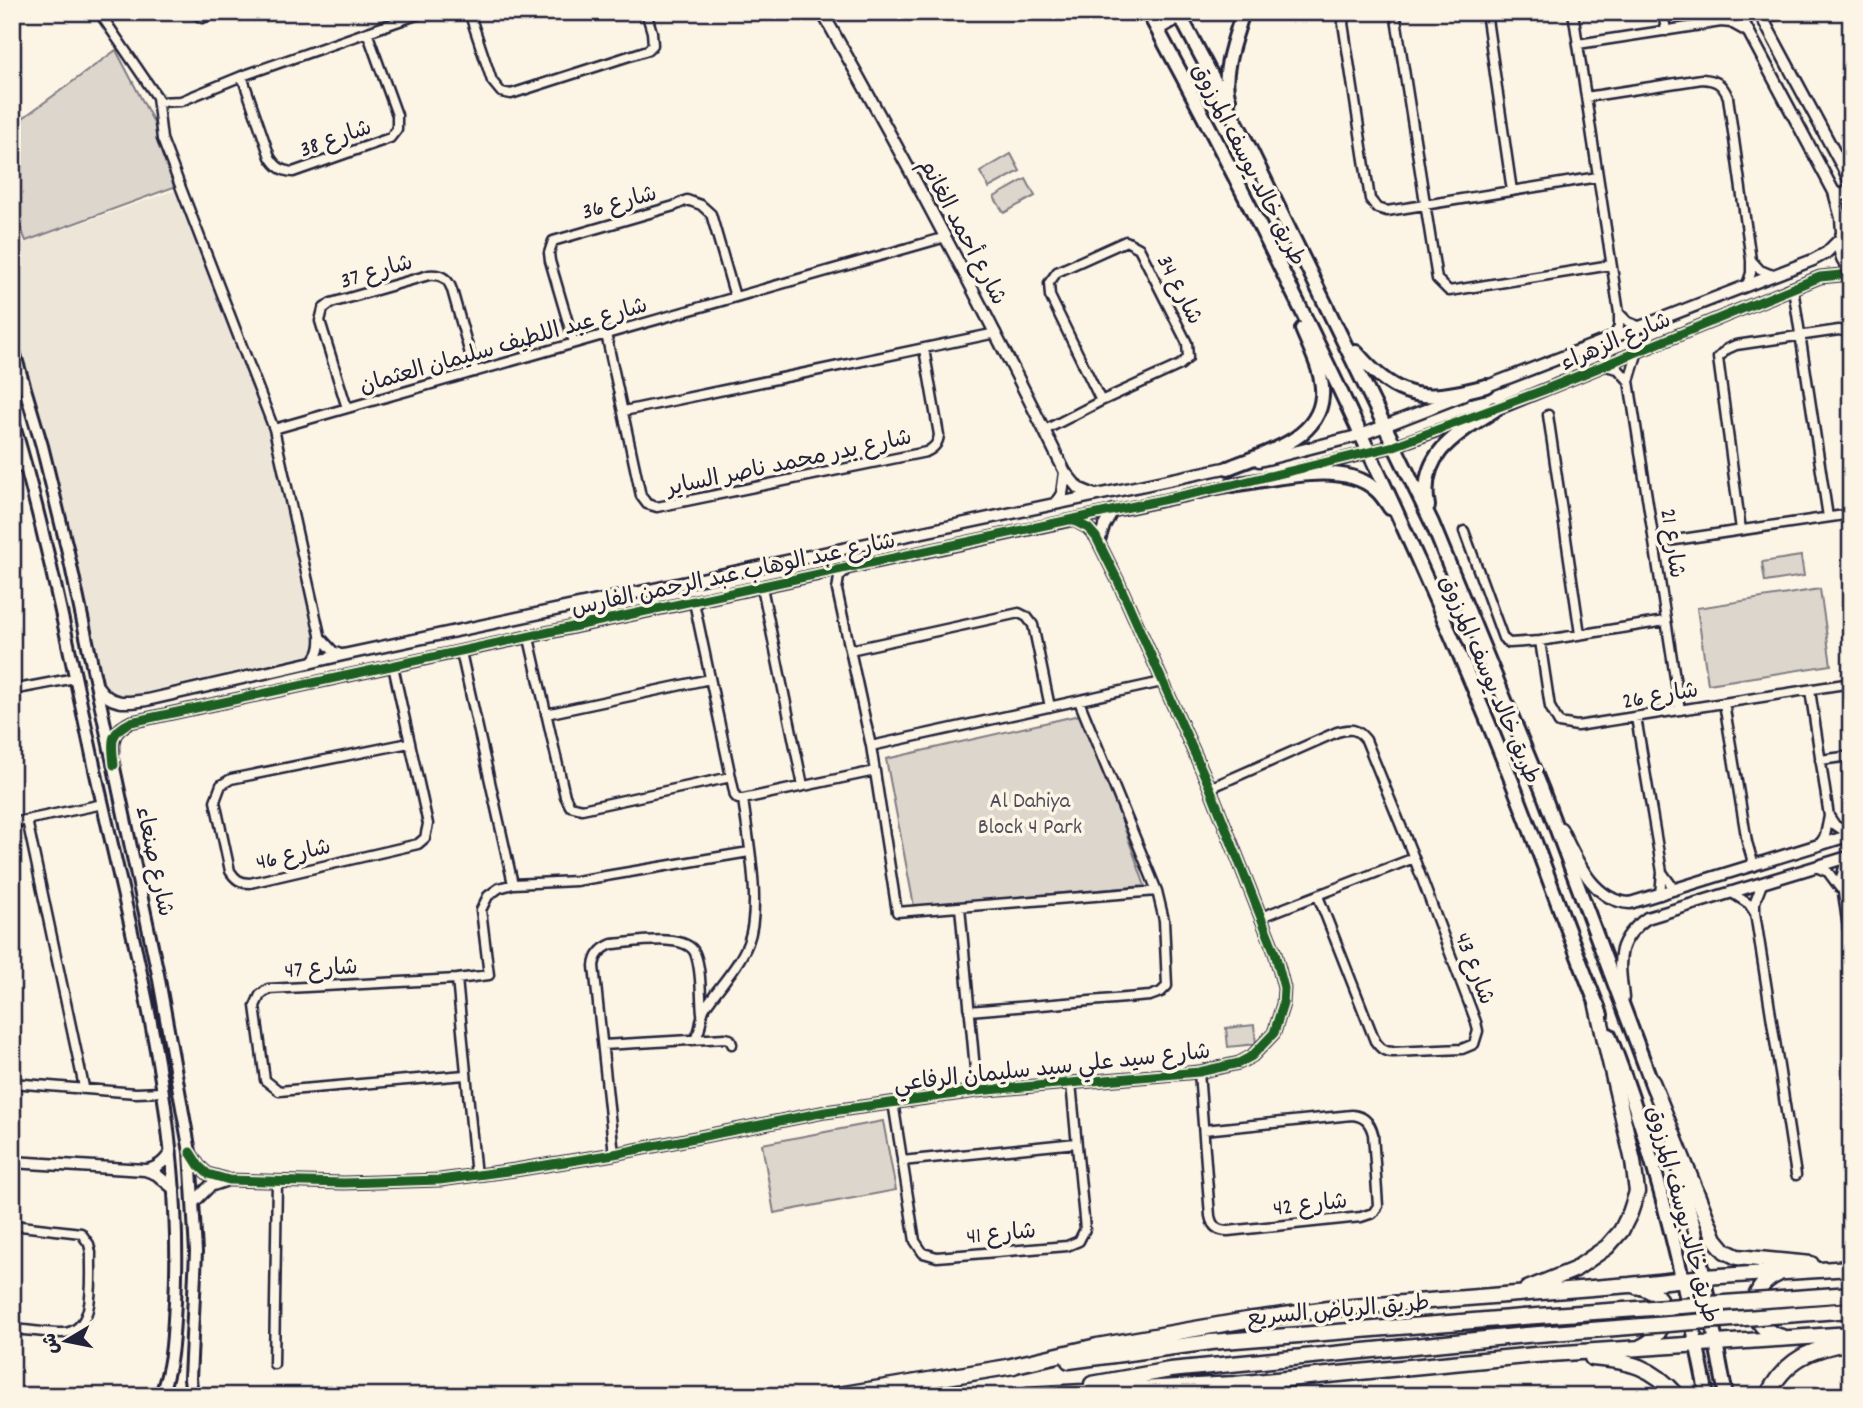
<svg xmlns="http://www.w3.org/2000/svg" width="1863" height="1408" viewBox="0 0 1863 1408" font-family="Dekko,'Playpen Sans Arabic',sans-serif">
  <rect width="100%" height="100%" fill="#fcf5e5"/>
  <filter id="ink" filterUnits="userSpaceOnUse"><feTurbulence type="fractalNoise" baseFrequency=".0143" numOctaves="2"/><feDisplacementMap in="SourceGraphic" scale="14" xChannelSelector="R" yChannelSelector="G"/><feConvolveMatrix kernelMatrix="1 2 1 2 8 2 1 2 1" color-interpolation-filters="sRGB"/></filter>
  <g filter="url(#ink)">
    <path fill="#ece5d8" d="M 179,189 L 267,428 L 316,643 L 314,653 L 116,699 L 98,683 L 47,451 L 21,345 L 12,325 L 12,247 Z"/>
    <path fill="#dcd6cc" stroke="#7f7c84" stroke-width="2" d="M 116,50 L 153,121 L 174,187 L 26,241 L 12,207 L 12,126 Z
      M 1011,154 L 1020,171 L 989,188 L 980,172 Z
      M 1026,179 L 1035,196 L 1004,213 L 994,197 Z
      M 1801,556 L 1804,576 L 1765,582 L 1762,562 Z
      M 1820,589 L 1831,665 L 1708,684 L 1697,608 Z
      M 1084,714 L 1145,886 L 914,906 L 886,759 Z
      M 1254,1025 L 1256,1044 L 1228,1047 L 1226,1028 Z
      M 883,1121 L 896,1190 L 774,1213 L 762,1144 Z"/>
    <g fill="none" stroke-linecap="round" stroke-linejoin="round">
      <defs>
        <path id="minor" d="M 99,12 L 157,97 L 162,139 L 274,429 L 320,635 C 321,647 319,654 311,663
          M 193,12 L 202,18 L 219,12
          M 469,12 L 492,81 L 501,92 L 511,94 L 648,50 L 653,45 L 652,32 L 646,12
          M 1346,12 L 1343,23 L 1370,199 L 1377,208 L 1387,211 L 1598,177
          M 1395,12 L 1437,279 L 1449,291 L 1611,265
          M 1486,12 L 1512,191
          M 1573,12 L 1619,313 L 1619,326 L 1614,337
          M 1663,12 L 1666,31
          M 1848,12 L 1851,30
          M 1762,17 L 1793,12
          M 1710,24 L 1721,12
          M 1578,44 L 1721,22 L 1731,23 L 1749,33
          M 242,76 L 270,157 C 276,167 282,171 293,172 L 390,138 L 397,129 L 397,115 L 367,32
          M 1586,97 L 1702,79 C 1716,80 1722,83 1728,97 L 1751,260 L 1751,273 L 1747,285
          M 158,102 L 181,101 L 242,76 L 425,12
          M 1751,260 L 1760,270 L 1772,275
          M 1793,288 L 1828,517
          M 1619,313 L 1628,322 L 1641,327
          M 606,334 L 641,496 L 647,504 L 657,507 L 926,452 C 934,448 938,444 939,435 L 924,349
          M 574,343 L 550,261 L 549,253 L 553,241 L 674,206 L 687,200 L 701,205 L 711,214 L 735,297
          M 1638,351 L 1629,381 L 1680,710
          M 1605,366 L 1618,369 L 1629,381
          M 347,408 L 320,321 L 323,309 L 331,303 L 429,275 C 441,274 448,278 452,290 L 475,372
          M 624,411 L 996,333
          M 1548,415 L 1580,634
          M 274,429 L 946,237
          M 1045,430 L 1101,401 L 1180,365 L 1188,358 L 1187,343 L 1139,248 L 1126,241 L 1057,272 L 1049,283 L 1050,296 L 1101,401
          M 12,469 L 26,465
          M 1741,530 L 1718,358 L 1727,349 L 1736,345 L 1839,330 L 1851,333
          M 1464,531 L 1503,638 L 1509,643 L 1540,641 L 1665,621
          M 1655,543 L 1851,514
          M 848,568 L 839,577 L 837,590 L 871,746 L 897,912 L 1157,891
          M 762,587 L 803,786
          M 694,602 L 735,796 L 738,799 L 743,799
          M 321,638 L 333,651 L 343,655
          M 529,638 L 565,796 L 570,806 L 582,809 L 731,777
          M 1540,641 L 1550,707 L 1559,723 L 1577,726 L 1851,683
          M 850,650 L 1019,613 L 1027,617 L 1033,625 L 1050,707
          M 461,652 L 513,884
          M 393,666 L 428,824 L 425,838 L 418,844 L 250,883 C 240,883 235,879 230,871 L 215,801 L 221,785 L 231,779 L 409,743
          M 12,690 L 75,678
          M 1810,690 L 1829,816 L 1825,836 L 1819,845
          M 1724,703 L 1747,842 L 1754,866
          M 546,714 L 710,679
          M 1636,717 L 1662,872 L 1660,895
          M 871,746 L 1162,682
          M 1820,760 L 1851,756
          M 1210,788 L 1337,732 C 1350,728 1357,728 1366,740 L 1414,858 L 1476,1022 L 1478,1031 L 1474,1044 L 1462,1049 L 1393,1052 C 1384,1052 1380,1048 1375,1041 L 1318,896
          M 743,799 L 875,771
          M 1829,816 L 1835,825 L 1850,835
          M 27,820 L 84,1087
          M 12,823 L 103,804
          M 1847,857 L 1841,878 L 1851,950
          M 1816,867 L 1828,872 L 1840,888
          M 1662,872 L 1675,890
          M 1762,884 L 1755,902 L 1755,913 L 1796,1175
          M 1732,893 L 1749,904 L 1755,913
          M 960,907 L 977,1091
          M 1261,917 L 1414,858
          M 457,979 L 476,1176
          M 969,1011 L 1150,996 L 1161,992 L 1167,986 L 1164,920 L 1157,891 L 1079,701
          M 694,1040 C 703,1031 699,1016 706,1006 C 720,985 739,966 748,943 C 762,906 748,839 743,799
          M 603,1045 L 725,1038 L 730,1039 L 732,1044
          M 1199,1072 L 1210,1216 C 1212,1226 1217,1231 1228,1231 L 1361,1217 L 1373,1213 L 1378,1206 L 1373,1134 C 1370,1122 1364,1116 1352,1115 L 1204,1130
          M 465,1075 L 279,1091 L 265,1080 L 255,1006 L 260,995 L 268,989 L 457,979 L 489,975 L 481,910 L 488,896 L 499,888 L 513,884 L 576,881 L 749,852
          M 12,1083 L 136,1093 L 162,1092
          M 893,1102 L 915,1241 L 923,1253 L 937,1257 L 1067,1246 L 1079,1241 L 1085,1229 L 1071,1083
          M 614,1154 L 594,966 C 595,955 602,948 612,944 C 631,943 686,932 695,953 C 702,970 700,995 702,1013
          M 902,1161 L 1076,1143
          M 12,1225 L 81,1233 L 89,1244 L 91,1253 C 90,1277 98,1332 62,1333 C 46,1333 29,1330 12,1329
          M 274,1364 L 277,1181"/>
        <path id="tertiary" d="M 822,12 C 908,163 988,316 1065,472 L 1078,488 L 1095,495
          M 1738,12 L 1834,192 L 1841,218 L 1842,232
          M 1759,12 L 1851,183
          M 1834,192 L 1842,195 C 1850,192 1850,187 1849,180
          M 1851,221 C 1835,236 1836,256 1851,271
          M 1482,388 L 1813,260 L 1826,253 L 1839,240
          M 1259,461 L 1361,435 L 1464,395
          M 1295,471 L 1394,446 L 1495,410 L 1820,277 L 1851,274
          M 1055,504 L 1062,494 L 1065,472
          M 1099,542 L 1104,526 L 1113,510
          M 98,687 C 111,706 127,703 147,700 L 343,655 L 1234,466
          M 113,751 C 112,735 117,729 131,722 L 1239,484
          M 1561,828 C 1576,858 1592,901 1630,903 L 1851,835
          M 1623,998 C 1619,961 1614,942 1647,918 L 1851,856
          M 190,1152 L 199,1166 L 208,1174 L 229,1180 L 344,1183 L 440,1180 L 515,1170 L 614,1154 L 825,1112 L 977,1091 L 1199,1072 L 1239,1063 L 1252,1056 L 1274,1033 L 1283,1004 L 1284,988 L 1275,953 L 1210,788 L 1118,581 L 1096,537 L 1088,528 L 1073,520
          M 12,1162 L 145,1170 L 156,1174 L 174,1189
          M 147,1170 C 159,1167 164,1162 171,1152
          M 194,1202 L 210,1186 L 225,1181"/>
        <path id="secondary" d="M 12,345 L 42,446 L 68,552 L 158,974 L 190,1152 L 196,1252 L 190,1379 L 192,1396
          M 12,418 C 47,535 70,655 96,774 C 134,947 185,1124 175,1302 C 173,1334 173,1366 160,1396"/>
        <path id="primary" d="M 1148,12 C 1271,239 1383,472 1483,710 C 1526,811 1560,914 1601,1015
          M 1178,12 L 1243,135 L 1432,523 L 1542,790 L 1654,1089
          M 1157,29 L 1186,12
          M 1229,99 C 1220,76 1236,35 1243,12
          M 1356,352 C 1399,402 1425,402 1486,386
          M 1228,468 C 1262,454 1319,441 1322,396 C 1324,374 1310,349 1302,329
          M 1232,485 C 1272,480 1344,459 1376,490 C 1382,495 1386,502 1390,508
          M 1428,506 C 1418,454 1457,434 1495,410
          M 1609,1035 C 1655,1151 1683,1274 1707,1396
          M 1672,1146 L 1695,1231 L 1726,1396"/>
        <path id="motorway" d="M 1652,1082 L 1715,1239 L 1725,1251 L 1737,1257 L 1811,1264
          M 1778,1274 C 1746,1288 1746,1328 1782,1337
          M 1635,1286 C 1672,1290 1672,1333 1641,1347
          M 1527,1289 L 1574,1270 L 1607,1247 L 1621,1231 L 1630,1213 L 1637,1192 L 1633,1161 L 1597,1006
          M 1592,1358 C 1630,1361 1653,1367 1678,1396
          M 1069,1361 L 1211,1342 L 1523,1317
          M 1007,1367 L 1097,1346 L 1247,1320 L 1328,1309 L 1630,1285 L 1704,1277 L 1851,1268
          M 1092,1384 L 1170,1370 L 1526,1335
          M 1027,1395 L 1235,1384 L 1535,1355 L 1851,1334
          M 832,1396 L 1014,1366
          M 1767,1396 C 1786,1358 1811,1349 1851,1342"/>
      </defs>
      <use href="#minor" stroke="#22223b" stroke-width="13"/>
      <use href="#tertiary" stroke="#22223b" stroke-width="15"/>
      <use href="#secondary" stroke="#22223b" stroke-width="16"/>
      <use href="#primary" stroke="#22223b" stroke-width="18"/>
      <use href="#motorway" stroke="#22223b" stroke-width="19"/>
      <use href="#minor" stroke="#fcf5e5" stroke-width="8"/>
      <use href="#tertiary" stroke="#fcf5e5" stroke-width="10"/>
      <use href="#secondary" stroke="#fcf5e5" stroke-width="10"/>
      <use href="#primary" stroke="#fcf5e5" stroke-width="12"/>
      <use href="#motorway" stroke="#fcf5e5" stroke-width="14"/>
      <defs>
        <path id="motorway-bridge" d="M 1523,1317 L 1851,1294
          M 1526,1335 L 1851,1310"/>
      </defs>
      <use href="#motorway-bridge" stroke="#22223b" stroke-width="19" stroke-linecap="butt"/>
      <use href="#motorway-bridge" stroke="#fcf5e5" stroke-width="14"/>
      <defs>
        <path id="cycleway" d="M 114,765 C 112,743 108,733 131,722 L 1232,485 L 1394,446 L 1544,390 L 1820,277 L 1851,274
          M 190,1152 L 199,1166 L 208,1174 L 229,1180 L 344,1183 L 440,1180 L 515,1170 L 614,1154 L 825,1112 L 977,1091 L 1199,1072 L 1239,1063 L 1252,1056 L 1274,1033 L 1283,1004 L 1284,988 L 1275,953 L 1210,788 L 1118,581 L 1096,537 L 1088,528 L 1072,520"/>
      </defs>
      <use href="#cycleway" stroke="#fcf5e5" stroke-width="13"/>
      <use href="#cycleway" stroke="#1b5e20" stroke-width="9"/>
    </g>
  </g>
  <g text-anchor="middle" stroke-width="7" stroke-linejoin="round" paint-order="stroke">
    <g font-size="23" fill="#22223b" stroke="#fcf5e5">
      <text transform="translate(335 137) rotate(-19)" y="8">شارع 38</text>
      <text transform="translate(1250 164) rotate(63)" y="8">طريق خالد يوسف المرزوق</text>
      <text transform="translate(619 201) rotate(-15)" y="8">شارع 36</text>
      <text transform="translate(964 231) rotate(62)" y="8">شارع أحمد الغانم</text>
      <text transform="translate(376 270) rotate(-16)" y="8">شارع 37</text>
      <text transform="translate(1181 289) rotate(63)" y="8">شارع 34</text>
      <text transform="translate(1615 340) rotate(-23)" y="8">شارع الزهراء</text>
      <text transform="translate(503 344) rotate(-16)" y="8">شارع عبد اللطيف سليمان العثمان</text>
      <text transform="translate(789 461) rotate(-12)" y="8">شارع بدر محمد ناصر الساير</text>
      <text transform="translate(1674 543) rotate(82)" y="8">شارع 21</text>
      <text transform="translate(733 573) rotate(-12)" y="8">شارع عبد الوهاب عبد الرحمن الفارس</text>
      <text transform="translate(1491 679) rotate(67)" y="8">طريق خالد يوسف المرزوق</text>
      <text transform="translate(1660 694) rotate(-9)" y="8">شارع 26</text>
      <text transform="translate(293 853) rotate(-13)" y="8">شارع 46</text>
      <text transform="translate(156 861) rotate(78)" y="8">شارع صنعاء</text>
      <text transform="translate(321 967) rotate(-3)" y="8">شارع 47</text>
      <text transform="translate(1476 968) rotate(69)" y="8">شارع 43</text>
      <text transform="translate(1052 1066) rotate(-6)" y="8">شارع سيد علي سيد سليمان الرفاعي</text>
      <text transform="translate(1310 1203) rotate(-6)" y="8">شارع 42</text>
      <text transform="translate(1684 1214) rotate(75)" y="8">طريق خالد يوسف المرزوق</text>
      <text transform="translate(1001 1232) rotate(-5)" y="8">شارع 41</text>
      <text transform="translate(1338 1309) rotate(-5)" y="8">طريق الرياض السريع</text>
    </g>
    <g font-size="23" fill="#504f5f" stroke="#fcf5e5">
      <text x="1030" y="807">Al Dahiya<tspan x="1030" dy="26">Block 4 Park</tspan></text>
    </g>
  </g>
  <rect width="1863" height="1408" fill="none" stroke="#fcf5e5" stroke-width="42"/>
  <rect x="21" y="21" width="1821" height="1366" fill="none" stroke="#22223b" stroke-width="2.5" filter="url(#ink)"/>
  <g transform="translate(66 1341) rotate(260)" stroke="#fcf5e5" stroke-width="5" paint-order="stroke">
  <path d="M0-5L12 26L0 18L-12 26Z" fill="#22223b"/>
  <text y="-10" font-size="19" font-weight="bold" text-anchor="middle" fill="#22223b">ش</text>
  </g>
</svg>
